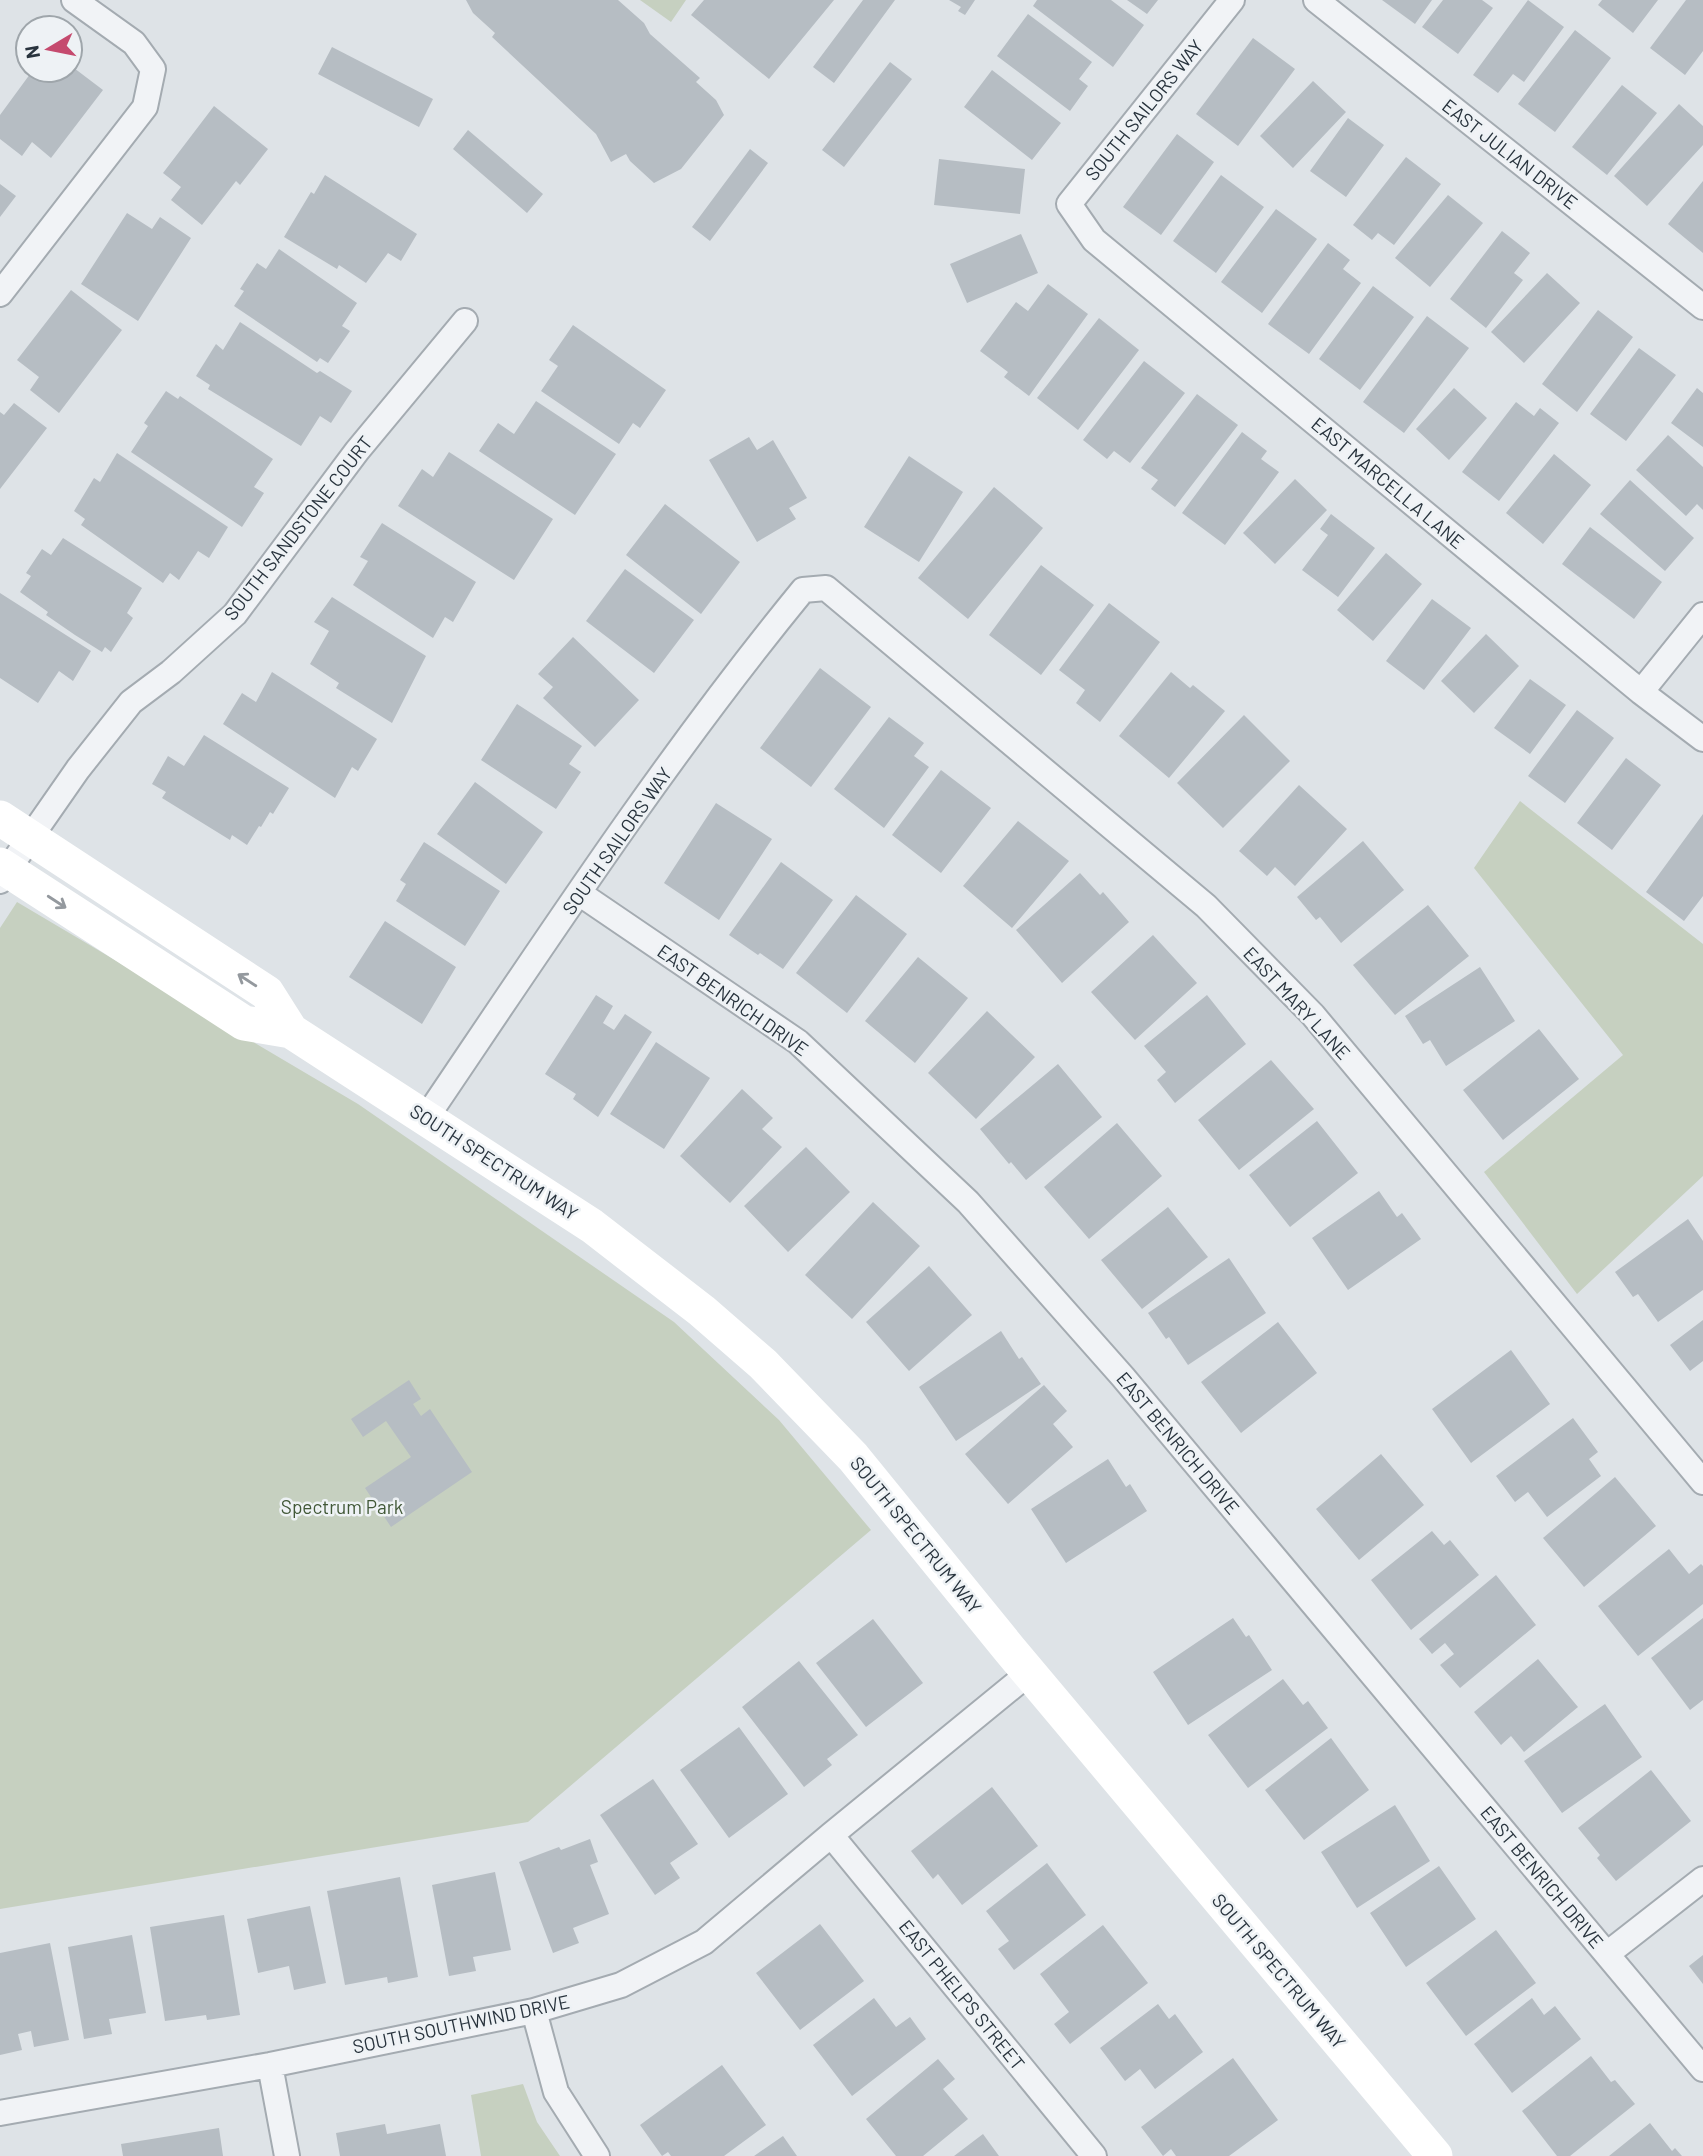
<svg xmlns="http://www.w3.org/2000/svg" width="1703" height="2156" viewBox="0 0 1703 2156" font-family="Barlow,sans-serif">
  <rect width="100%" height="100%" fill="#dee3e7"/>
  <path fill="#c6d0c0" d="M 640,0 L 686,0 L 671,22 Z
    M 1520,801 L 1703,944 L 1703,1176 L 1577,1294 L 1484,1172 L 1623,1055 L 1474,868 Z
    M 17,902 L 358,1104 L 674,1322 L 779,1420 L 871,1530 L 528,1822 L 0,1909 L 0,928 Z
    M 523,2084 L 537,2122 L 560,2156 L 481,2156 L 471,2095 Z"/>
  <path fill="#b6bdc3" d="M 466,0 L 618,0 L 644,23 L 650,34 L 700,78 L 696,82 L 716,100 L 724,115 L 681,169 L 654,183 L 630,161 L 626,154 L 611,162 L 596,134 L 492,37 L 495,33 L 473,13 Z
    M 704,0 L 834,0 L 769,79 L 691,15 Z
    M 863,0 L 895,0 L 834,83 L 813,67 Z
    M 949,0 L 975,0 L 965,15 L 958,11 L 961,7 Z
    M 1037,0 L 1111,0 L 1144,25 L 1113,67 L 1033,6 Z
    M 1127,0 L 1158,0 L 1147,14 Z
    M 1382,0 L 1432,0 L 1415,24 Z
    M 1443,0 L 1482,0 L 1493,8 L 1458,54 L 1422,27 Z
    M 1528,0 L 1564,27 L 1524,82 L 1513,74 L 1498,93 L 1473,75 Z
    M 1602,0 L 1658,0 L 1633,33 L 1598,5 Z
    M 1686,0 L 1703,0 L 1703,51 L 1685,75 L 1650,48 Z
    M 1028,14 L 1092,62 L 1079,79 L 1088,86 L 1070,111 L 997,56 Z
    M 1575,30 L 1611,58 L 1555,132 L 1518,104 Z
    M 1253,38 L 1295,69 L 1238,146 L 1196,114 Z
    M 332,47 L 433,99 L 419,127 L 318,74 Z
    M 890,62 L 912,79 L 844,167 L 822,150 Z
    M 70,65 L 103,90 L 51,158 L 32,142 L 22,156 L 0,139 L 0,115 L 33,70 L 70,70 Z
    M 992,70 L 1061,123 L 1032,160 L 964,107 Z
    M 1313,81 L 1346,112 L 1293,168 L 1260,136 Z
    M 1622,85 L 1657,113 L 1607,175 L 1572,147 Z
    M 1679,104 L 1703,126 L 1703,145 L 1647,206 L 1614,176 Z
    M 214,106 L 268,149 L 240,185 L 236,181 L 202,225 L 171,200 L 181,187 L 163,173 Z
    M 1348,118 L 1384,145 L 1346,197 L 1310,171 Z
    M 468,130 L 543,194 L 527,213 L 453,149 Z
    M 1177,134 L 1214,162 L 1161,235 L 1123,207 Z
    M 750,149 L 768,163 L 710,241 L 692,227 Z
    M 1406,157 L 1441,184 L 1394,245 L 1378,233 L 1372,240 L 1353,225 Z
    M 939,159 L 1025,169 L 1020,214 L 934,205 Z
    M 325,175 L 417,234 L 401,261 L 388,253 L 366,283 L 339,265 L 337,269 L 284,237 L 311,192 L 314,194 Z
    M 1221,175 L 1264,207 L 1216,273 L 1173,241 Z
    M 1703,181 L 1703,253 L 1668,224 Z
    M 0,184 L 16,196 L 0,217 Z
    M 1448,195 L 1483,223 L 1430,287 L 1395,258 Z
    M 1276,209 L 1317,239 L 1262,313 L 1221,282 Z
    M 127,213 L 152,229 L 160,217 L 191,238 L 138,321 L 81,284 Z
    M 1502,231 L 1530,253 L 1514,273 L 1523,280 L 1486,328 L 1450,299 Z
    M 1021,234 L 1038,273 L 967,303 L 950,264 Z
    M 1328,243 L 1350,260 L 1343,269 L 1361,283 L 1309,354 L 1268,324 Z
    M 279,249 L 357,303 L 342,326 L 350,331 L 328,363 L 320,358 L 317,362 L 234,306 L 244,291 L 240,289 L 257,263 L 266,269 Z
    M 1547,273 L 1580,303 L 1524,363 L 1491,332 Z
    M 1048,284 L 1088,314 L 1029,396 L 1004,377 L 1008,372 L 980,351 L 1016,302 L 1028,311 Z
    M 1373,286 L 1414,317 L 1360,390 L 1319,359 Z
    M 71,290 L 122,330 L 59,413 L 30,390 L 39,377 L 17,360 Z
    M 1598,310 L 1633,337 L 1577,412 L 1542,384 Z
    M 1427,316 L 1469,348 L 1404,433 L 1363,402 Z
    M 1099,318 L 1139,350 L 1078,430 L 1037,398 Z
    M 240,322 L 317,373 L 320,371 L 352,391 L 331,423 L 320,416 L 301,446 L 208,389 L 210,385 L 196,376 L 216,344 L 223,350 Z
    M 573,325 L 666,390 L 640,428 L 633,423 L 619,444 L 541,391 L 558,366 L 549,360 Z
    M 1639,348 L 1676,375 L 1626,441 L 1590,414 Z
    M 1144,361 L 1185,393 L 1130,463 L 1114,451 L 1107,459 L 1083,440 Z
    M 1454,388 L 1487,418 L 1449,460 L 1416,429 Z
    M 1697,388 L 1703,393 L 1703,447 L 1671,423 Z
    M 166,391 L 178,399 L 180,396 L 273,459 L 254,487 L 264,493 L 242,527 L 131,452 L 148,426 L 144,423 Z
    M 1197,394 L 1238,425 L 1175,507 L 1151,489 L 1158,480 L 1141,468 Z
    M 536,401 L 616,454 L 575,515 L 479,451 L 498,423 L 514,434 Z
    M 1516,402 L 1534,416 L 1540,408 L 1559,423 L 1499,501 L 1462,472 Z
    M 14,403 L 47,428 L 0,489 L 0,412 L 4,415 Z
    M 1242,432 L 1267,451 L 1261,459 L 1279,472 L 1225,545 L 1182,513 Z
    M 1668,435 L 1703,467 L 1703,510 L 1697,504 L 1686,516 L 1636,470 Z
    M 749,437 L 757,450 L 773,440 L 807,498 L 789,508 L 796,519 L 757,542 L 709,460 Z
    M 449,452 L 553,519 L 514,580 L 398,506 L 422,469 L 433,477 Z
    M 117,453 L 228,527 L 209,558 L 198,551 L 179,580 L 170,573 L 163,583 L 81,525 L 85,519 L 74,511 L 94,478 L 100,482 Z
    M 1554,454 L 1591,485 L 1543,544 L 1506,513 Z
    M 909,456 L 963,492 L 919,562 L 864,527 Z
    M 1295,479 L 1327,510 L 1275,564 L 1243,533 Z
    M 1630,480 L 1694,538 L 1665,571 L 1600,514 Z
    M 994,487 L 1043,528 L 968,619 L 918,578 Z
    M 665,504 L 740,562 L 701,614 L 626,555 Z
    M 1331,514 L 1375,548 L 1338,597 L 1302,570 L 1328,535 L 1320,529 Z
    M 382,523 L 476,582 L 453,622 L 445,617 L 433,638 L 353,585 L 368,561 L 360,557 Z
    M 1590,527 L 1662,582 L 1634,619 L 1562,564 Z
    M 63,538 L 142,588 L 127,613 L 133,618 L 111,652 L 105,647 L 102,652 L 75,635 L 46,615 L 48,612 L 20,592 L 31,576 L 26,573 L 42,549 L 51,555 Z
    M 1386,553 L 1422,584 L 1373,641 L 1337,610 Z
    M 1041,565 L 1094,605 L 1041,675 L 989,635 Z
    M 625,569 L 694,620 L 654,673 L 586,621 Z
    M 0,593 L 91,651 L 73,681 L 59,671 L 38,703 L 0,678 Z
    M 332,597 L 426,656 L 392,723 L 336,688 L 339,683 L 310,664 L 329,631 L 314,622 Z
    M 1432,599 L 1471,628 L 1424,690 L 1386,661 Z
    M 1109,603 L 1160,642 L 1100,722 L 1076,703 L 1085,690 L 1059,670 Z
    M 1486,634 L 1519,666 L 1474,713 L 1441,681 Z
    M 573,637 L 639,700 L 595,747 L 543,698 L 553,687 L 538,674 Z
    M 820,668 L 871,707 L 811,787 L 760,748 Z
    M 272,672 L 377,739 L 358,771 L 352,767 L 335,798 L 223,724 L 242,693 L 256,702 Z
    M 1171,672 L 1190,688 L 1193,685 L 1225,711 L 1169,778 L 1119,736 Z
    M 1530,679 L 1566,705 L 1530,754 L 1494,728 Z
    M 517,704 L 582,746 L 569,764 L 581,772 L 556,809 L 481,760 Z
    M 1577,710 L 1614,738 L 1565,803 L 1528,776 Z
    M 1244,715 L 1290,761 L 1223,828 L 1177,783 Z
    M 889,717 L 924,743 L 914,756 L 929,767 L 884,828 L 834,789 Z
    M 204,735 L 289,788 L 273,814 L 270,812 L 261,827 L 259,826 L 247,845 L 232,835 L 230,840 L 162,798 L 166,792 L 152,784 L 168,756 L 184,766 Z
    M 1626,758 L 1661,785 L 1612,850 L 1577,823 Z
    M 941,770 L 991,808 L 941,873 L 892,835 Z
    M 475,782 L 543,832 L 506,884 L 437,834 Z
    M 1299,785 L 1347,829 L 1295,886 L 1275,867 L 1267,876 L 1239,851 Z
    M 716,803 L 772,839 L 719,920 L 664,883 Z
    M 1703,814 L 1703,896 L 1684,921 L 1646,892 Z
    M 1018,821 L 1069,861 L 1012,928 L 963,886 Z
    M 1363,841 L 1404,890 L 1341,943 L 1320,917 L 1316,920 L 1297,897 Z
    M 424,842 L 500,891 L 465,946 L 396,901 L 406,884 L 400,880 Z
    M 781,862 L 833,900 L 783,969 L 760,953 L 758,955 L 729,935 Z
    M 1080,873 L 1100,895 L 1103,892 L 1129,922 L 1062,983 L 1016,930 Z
    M 856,895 L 907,934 L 847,1013 L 796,973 Z
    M 1428,905 L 1469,956 L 1395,1015 L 1353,965 Z
    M 385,921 L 456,967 L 422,1024 L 349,977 Z
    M 1153,935 L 1197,983 L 1135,1040 L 1091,992 Z
    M 918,957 L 968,998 L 915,1063 L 865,1021 Z
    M 1480,967 L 1515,1021 L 1446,1066 L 1430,1040 L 1423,1044 L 1405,1016 Z
    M 596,995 L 613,1006 L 603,1023 L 614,1030 L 625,1014 L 652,1032 L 598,1117 L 573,1099 L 576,1094 L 545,1074 Z
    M 1207,995 L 1246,1044 L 1175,1103 L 1157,1080 L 1166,1072 L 1144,1046 Z
    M 987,1011 L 1035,1057 L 976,1119 L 928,1073 Z
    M 1539,1029 L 1579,1079 L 1503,1140 L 1463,1090 Z
    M 656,1042 L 710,1078 L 664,1149 L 610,1114 Z
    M 1271,1060 L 1314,1109 L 1239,1170 L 1198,1120 Z
    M 1058,1064 L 1102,1117 L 1026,1180 L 1011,1162 L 1009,1164 L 980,1129 Z
    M 742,1089 L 773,1118 L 762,1129 L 782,1147 L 730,1203 L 680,1156 Z
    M 1317,1121 L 1358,1173 L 1290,1227 L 1249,1175 Z
    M 1117,1123 L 1162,1176 L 1089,1239 L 1044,1187 Z
    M 806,1147 L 850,1192 L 788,1252 L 744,1206 Z
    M 1379,1191 L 1397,1217 L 1402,1213 L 1421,1239 L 1348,1290 L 1312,1238 Z
    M 873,1202 L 920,1246 L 852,1319 L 805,1275 Z
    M 1168,1207 L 1208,1257 L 1142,1309 L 1101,1260 Z
    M 1688,1219 L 1703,1241 L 1703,1290 L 1658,1322 L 1638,1294 L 1633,1297 L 1615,1272 Z
    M 1229,1258 L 1266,1313 L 1188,1365 L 1169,1337 L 1166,1339 L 1148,1313 Z
    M 929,1266 L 972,1315 L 909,1371 L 866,1322 Z
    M 1703,1320 L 1703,1361 L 1690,1371 L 1670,1345 Z
    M 1278,1322 L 1317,1373 L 1241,1433 L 1201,1382 Z
    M 1001,1331 L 1019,1359 L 1022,1357 L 1041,1384 L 956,1441 L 919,1387 Z
    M 1511,1350 L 1550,1404 L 1471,1463 L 1432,1409 Z
    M 409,1380 L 421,1399 L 413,1404 L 421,1416 L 430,1409 L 472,1472 L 391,1527 L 365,1488 L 411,1457 L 386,1421 L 363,1437 L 351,1419 Z
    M 1044,1385 L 1067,1411 L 1053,1424 L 1073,1447 L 1008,1504 L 965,1454 Z
    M 1573,1418 L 1598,1452 L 1589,1459 L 1601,1476 L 1547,1517 L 1528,1492 L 1515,1502 L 1496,1476 Z
    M 1381,1454 L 1424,1505 L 1359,1560 L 1316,1509 Z
    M 1108,1459 L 1126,1487 L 1130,1484 L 1147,1511 L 1066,1563 L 1031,1509 Z
    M 1615,1477 L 1656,1526 L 1584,1587 L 1543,1538 Z
    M 1432,1531 L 1444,1545 L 1450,1540 L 1479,1575 L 1411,1630 L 1371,1580 Z
    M 1669,1549 L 1689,1574 L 1701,1564 L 1703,1566 L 1703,1604 L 1638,1656 L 1598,1606 Z
    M 1496,1575 L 1536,1625 L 1460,1688 L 1440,1665 L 1454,1654 L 1445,1643 L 1432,1654 L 1419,1639 Z
    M 1233,1618 L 1246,1637 L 1249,1635 L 1272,1670 L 1188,1725 L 1153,1672 Z
    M 1703,1618 L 1703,1700 L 1690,1710 L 1651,1658 Z
    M 873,1619 L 923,1683 L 866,1727 L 816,1663 Z
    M 1538,1659 L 1578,1707 L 1524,1752 L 1511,1736 L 1501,1745 L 1474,1712 Z
    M 799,1661 L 858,1735 L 827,1759 L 832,1765 L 804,1787 L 742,1707 Z
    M 1283,1679 L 1303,1705 L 1308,1701 L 1328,1728 L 1248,1788 L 1208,1735 Z
    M 1605,1704 L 1642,1757 L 1562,1813 L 1524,1761 Z
    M 739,1727 L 788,1794 L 729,1838 L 680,1770 Z
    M 1331,1738 L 1369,1790 L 1304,1840 L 1265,1790 Z
    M 1651,1770 L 1691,1821 L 1616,1881 L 1597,1858 L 1600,1855 L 1578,1828 Z
    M 653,1779 L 698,1844 L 670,1863 L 680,1878 L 655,1895 L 600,1815 Z
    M 992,1787 L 1038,1846 L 962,1905 L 938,1874 L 933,1879 L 911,1851 Z
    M 1395,1805 L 1430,1861 L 1357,1908 L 1321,1852 Z
    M 590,1839 L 598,1862 L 590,1865 L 609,1914 L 573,1928 L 579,1943 L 553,1953 L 519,1862 L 559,1847 L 561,1850 Z
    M 1047,1863 L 1086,1915 L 1014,1970 L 998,1949 L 1009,1941 L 986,1911 Z
    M 1439,1866 L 1476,1919 L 1406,1967 L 1370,1913 Z
    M 495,1872 L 511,1950 L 473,1957 L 476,1971 L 449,1976 L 432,1885 Z
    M 400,1877 L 418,1977 L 388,1983 L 387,1977 L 345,1985 L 327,1891 Z
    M 310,1906 L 326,1983 L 294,1990 L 289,1966 L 258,1973 L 247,1919 Z
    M 224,1915 L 240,2015 L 207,2020 L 206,2015 L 165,2021 L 150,1927 Z
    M 820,1924 L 864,1981 L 800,2030 L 756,1973 Z
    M 1103,1925 L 1148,1983 L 1070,2044 L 1054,2024 L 1069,2012 L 1040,1974 Z
    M 1496,1930 L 1536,1983 L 1466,2036 L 1426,1983 Z
    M 132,1935 L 146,2013 L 109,2019 L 112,2034 L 84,2039 L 68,1947 Z
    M 50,1943 L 69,2040 L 34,2047 L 31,2031 L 18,2034 L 22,2050 L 0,2055 L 0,1953 Z
    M 1703,1955 L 1703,1984 L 1689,1966 Z
    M 874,1998 L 896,2027 L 910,2017 L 926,2039 L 852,2096 L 813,2045 Z
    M 1532,1998 L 1544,2015 L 1555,2006 L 1581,2039 L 1512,2093 L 1474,2044 Z
    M 1158,2004 L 1169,2019 L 1175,2014 L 1203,2052 L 1155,2089 L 1140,2069 L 1125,2081 L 1100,2048 Z
    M 1591,2056 L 1611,2082 L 1615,2080 L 1635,2104 L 1570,2156 L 1557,2156 L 1522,2111 Z
    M 1233,2058 L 1278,2120 L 1229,2156 L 1176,2156 L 1171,2149 L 1163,2156 L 1141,2127 Z
    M 938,2059 L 955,2079 L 943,2089 L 968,2119 L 923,2156 L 896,2156 L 866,2119 Z
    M 722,2065 L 766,2125 L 724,2156 L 671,2156 L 668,2152 L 662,2156 L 640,2125 Z
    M 1650,2123 L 1672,2151 L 1675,2148 L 1682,2156 L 1609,2156 Z
    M 385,2124 L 387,2134 L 440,2124 L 446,2156 L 340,2156 L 336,2133 Z
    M 219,2128 L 223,2156 L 123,2156 L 121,2144 Z
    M 983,2134 L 999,2156 L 954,2156 Z
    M 783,2136 L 797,2156 L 754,2156 Z"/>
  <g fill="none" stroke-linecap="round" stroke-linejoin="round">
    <defs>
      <path id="street" d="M 1232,0 L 1069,204 L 1094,240 L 1641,692 L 1703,739
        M 1316,0 L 1703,307
        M 0,294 L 145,107 L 153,69 L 134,43 L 74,0
        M 1641,692 L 1703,615
        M 0,881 L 78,769 L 131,702 L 171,672 L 235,614 L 357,451 L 465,321
        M 579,893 L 798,1042 L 968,1202 L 1123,1377 L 1703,2069
        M 426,1118 C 547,939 666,757 803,590 L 826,588 L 1206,906 L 1313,1015 L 1703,1482
        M 831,1835 L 1094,2156
        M 1607,1954 L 1703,1879
        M 534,2011 L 556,2092 L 597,2156
        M 270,2065 L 287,2156
        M 0,2113 L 270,2065 L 534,2011 L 621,1985 L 704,1942 L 831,1835 L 1029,1673"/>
    </defs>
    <use href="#street" stroke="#a4abb1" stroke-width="28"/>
    <use href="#street" stroke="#f1f3f6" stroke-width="24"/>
    <path stroke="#fff" stroke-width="35" d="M 0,818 L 267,993 L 291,1031
      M 0,865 L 244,1023 L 291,1031 L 592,1226 L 702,1311 L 763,1364 L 853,1457 L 1010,1650 L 1435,2156"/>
  </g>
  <defs><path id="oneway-shaft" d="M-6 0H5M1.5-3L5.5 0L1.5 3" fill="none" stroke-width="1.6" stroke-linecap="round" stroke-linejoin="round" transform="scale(1.75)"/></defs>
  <g stroke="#94999e">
    <use href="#oneway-shaft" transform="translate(57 902) rotate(33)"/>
    <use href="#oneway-shaft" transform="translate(247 980) rotate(-147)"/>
  </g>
  <g text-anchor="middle" stroke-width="5" stroke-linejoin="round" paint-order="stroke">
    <g font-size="19" fill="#28333d" stroke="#eef2f5">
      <text transform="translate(1144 110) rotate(-51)" y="7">SOUTH SAILORS WAY</text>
      <text transform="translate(1510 154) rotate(38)" y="7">EAST JULIAN DRIVE</text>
      <text transform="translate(1388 483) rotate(40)" y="7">EAST MARCELLA LANE</text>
      <text transform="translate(298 528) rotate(-52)" y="7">SOUTH SANDSTONE COURT</text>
      <text transform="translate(617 841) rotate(-55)" y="7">SOUTH SAILORS WAY</text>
      <text transform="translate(733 1000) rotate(35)" y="7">EAST BENRICH DRIVE</text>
      <text transform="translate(1297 1003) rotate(47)" y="7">EAST MARY LANE</text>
      <text transform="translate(494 1162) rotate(33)" y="7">SOUTH SPECTRUM WAY</text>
      <text transform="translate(1178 1443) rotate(50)" y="7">EAST BENRICH DRIVE</text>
      <text transform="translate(916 1535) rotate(51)" y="7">SOUTH SPECTRUM WAY</text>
      <text transform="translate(1542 1877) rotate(50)" y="7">EAST BENRICH DRIVE</text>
      <text transform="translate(1279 1971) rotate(50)" y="7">SOUTH SPECTRUM WAY</text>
      <text transform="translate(962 1995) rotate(51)" y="7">EAST PHELPS STREET</text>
      <text transform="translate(461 2024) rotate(-12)" y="7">SOUTH SOUTHWIND DRIVE</text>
    </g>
    <g font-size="19" fill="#415837" stroke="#eef2f5">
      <text x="342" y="1514">Spectrum Park</text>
    </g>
  </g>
  <g transform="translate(49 49) rotate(260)"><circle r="33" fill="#eef2f5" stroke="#9fa6ab" stroke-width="2"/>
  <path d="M0-5L12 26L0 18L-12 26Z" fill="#c54a6e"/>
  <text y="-10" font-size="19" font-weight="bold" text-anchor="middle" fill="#28333d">N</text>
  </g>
</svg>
